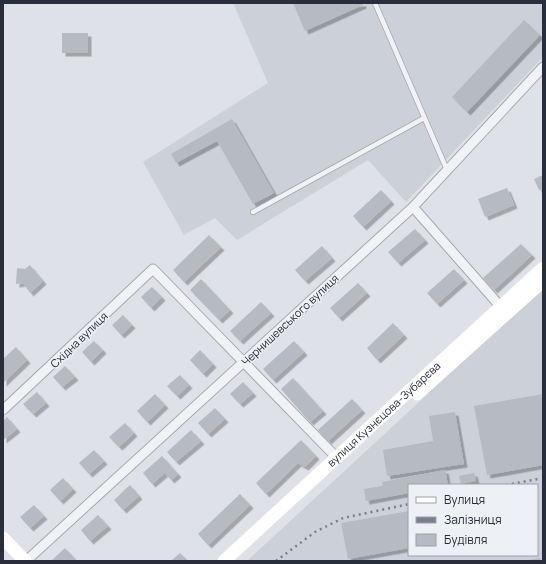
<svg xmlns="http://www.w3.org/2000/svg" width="546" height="564" viewBox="0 0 546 564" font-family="Manrope,sans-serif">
  <defs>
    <filter id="shadow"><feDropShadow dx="3.5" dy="3.5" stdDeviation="0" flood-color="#0004"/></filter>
  </defs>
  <rect width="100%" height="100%" fill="#dee1e7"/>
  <path fill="#ccd0d8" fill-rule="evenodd" d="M 233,3 L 543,3 L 543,57 L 406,202 L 368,160 L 237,240 L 215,218 L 184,235 L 143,162 L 268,83 Z
    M 543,290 L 543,561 L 247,561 L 510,318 ZM 409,485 L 537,485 L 537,555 L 409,555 Z"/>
  <path fill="#b6bac3" filter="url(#shadow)" d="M 293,3 L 363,3 L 363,5 L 305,31 Z
    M 524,20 L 540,35 L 467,112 L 452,97 Z
    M 62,33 L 88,33 L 88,53 L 62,53 Z
    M 232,119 L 274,193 L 253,204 L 217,141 L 176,163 L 171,154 Z
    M 543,175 L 543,189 L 539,190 L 534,179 Z
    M 507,188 L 514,205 L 485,217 L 478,199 Z
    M 381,190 L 391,201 L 363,227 L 353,216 Z
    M 415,229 L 425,240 L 398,263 L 388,252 Z
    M 209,235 L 221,247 L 184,282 L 173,270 Z
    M 521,244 L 532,255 L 494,290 L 483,278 Z
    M 322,246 L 332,258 L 305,281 L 295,270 Z
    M 30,265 L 43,281 L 30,293 L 23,283 L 16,284 L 17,268 L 25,269 Z
    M 454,269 L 464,280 L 437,304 L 427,293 Z
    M 201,279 L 230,310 L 219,320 L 190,290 Z
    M 358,283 L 367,293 L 339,318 L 330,308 Z
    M 152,287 L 162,297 L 151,308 L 141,297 Z
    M 261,302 L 271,313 L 240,341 L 230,331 Z
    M 123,315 L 132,325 L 121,335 L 112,325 Z
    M 393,323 L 404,335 L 377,360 L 367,348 Z
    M 94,341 L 103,350 L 91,362 L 82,352 Z
    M 294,341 L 304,352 L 273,380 L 263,369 Z
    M 16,347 L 27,360 L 3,383 L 3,359 Z
    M 200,350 L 213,364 L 203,374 L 190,360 Z
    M 65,366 L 75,377 L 62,387 L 53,377 Z
    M 180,375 L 189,385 L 177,396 L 167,386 Z
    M 293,378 L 323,411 L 310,422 L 281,389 Z
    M 243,382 L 253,393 L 240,404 L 230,394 Z
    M 37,392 L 46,403 L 33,414 L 23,404 Z
    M 155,394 L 165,405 L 147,422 L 137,411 Z
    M 543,394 L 543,465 L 487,475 L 474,406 Z
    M 352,399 L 362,410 L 328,441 L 318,430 Z
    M 215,408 L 225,419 L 208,434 L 198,423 Z
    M 455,412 L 464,464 L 387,476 L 383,450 L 433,441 L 429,416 Z
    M 7,417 L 17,429 L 3,440 L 3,421 Z
    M 125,423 L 134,433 L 119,447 L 109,437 Z
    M 191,430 L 201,441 L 176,462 L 167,452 Z
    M 301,440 L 316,456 L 305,467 L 298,463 L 266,494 L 256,483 Z
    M 94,450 L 104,461 L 89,474 L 79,463 Z
    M 162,456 L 178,474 L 171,480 L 165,473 L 152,484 L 143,473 Z
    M 445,470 L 448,485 L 409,485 L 409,493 L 366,501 L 364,489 L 382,486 L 382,482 Z
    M 474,473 L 476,481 L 461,484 L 459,476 Z
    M 63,478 L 73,489 L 60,501 L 50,490 Z
    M 130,485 L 139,496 L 123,510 L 114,500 Z
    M 240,494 L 250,505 L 208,545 L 198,534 Z
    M 34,505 L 44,516 L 30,528 L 20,517 Z
    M 409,511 L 409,548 L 348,559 L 341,523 Z
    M 98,515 L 108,526 L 90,541 L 81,530 Z
    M 65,548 L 77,561 L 52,561 L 52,560 Z
    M 180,553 L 188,561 L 171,561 Z
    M 540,558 L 541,561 L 528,561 L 528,560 Z"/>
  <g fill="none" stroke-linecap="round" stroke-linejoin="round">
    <defs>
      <path id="lane" d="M 375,3 L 447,170
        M 253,212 L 424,118"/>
      <path id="street" d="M 413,207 L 500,306
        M 3,410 L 153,269 L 336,457
        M 26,561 L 413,207 L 543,67"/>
    </defs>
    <use href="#lane" stroke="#a4a8b0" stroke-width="6"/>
    <use href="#street" stroke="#a4a8b0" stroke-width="11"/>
    <use href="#lane" stroke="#f0f2f5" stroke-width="4.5"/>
    <use href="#street" stroke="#f0f2f5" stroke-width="9"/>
    <g stroke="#fff" stroke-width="13">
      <path d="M 417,394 L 543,281"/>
      <path d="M 3,538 L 25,561"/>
      <path id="s1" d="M 224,561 L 543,268"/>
    </g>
    <path stroke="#787f8f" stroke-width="2.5" stroke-dasharray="2 4" stroke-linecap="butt" d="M 506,485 L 538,479
      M 276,561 L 315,532 L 343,518 L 409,504"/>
  </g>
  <g text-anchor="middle" stroke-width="3" stroke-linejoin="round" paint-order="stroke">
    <g font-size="11" fill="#282e3c" stroke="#edf0f4">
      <text transform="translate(290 320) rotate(-43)" y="4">Чернишевського вулиця</text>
      <text transform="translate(79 340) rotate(-44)" y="4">Східна вулиця</text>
      <text dy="4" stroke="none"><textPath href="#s1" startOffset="217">вулиця Кузнєцова-Зубарєва</textPath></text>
    </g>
  </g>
  <rect width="546" height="564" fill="none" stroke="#282e3c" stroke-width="8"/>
  <rect x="408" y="484" width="130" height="72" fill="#edf0f4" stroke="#9ea2aa"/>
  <rect x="416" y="497" width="20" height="6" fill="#ffffff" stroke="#9ea2aa"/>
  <text x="444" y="504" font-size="12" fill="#282e3c">Вулиця</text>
  <rect x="416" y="517" width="20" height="6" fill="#787f8f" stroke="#9ea2aa"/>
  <text x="444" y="524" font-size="12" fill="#282e3c">Залізниця</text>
  <rect x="416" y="534" width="20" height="12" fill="#b6bac3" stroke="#9ea2aa"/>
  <text x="444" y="544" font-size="12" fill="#282e3c">Будівля</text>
</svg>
